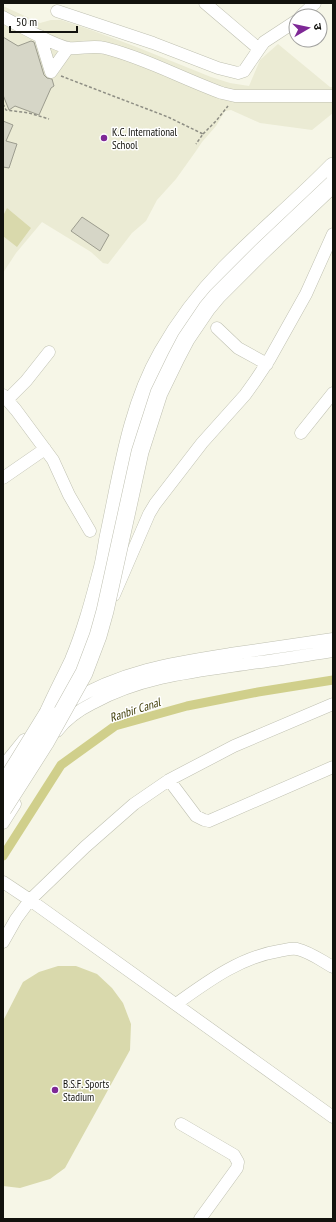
<svg xmlns="http://www.w3.org/2000/svg" width="336" height="1222" viewBox="0 0 336 1222" font-family="'PT Sans Narrow','Noto Sans Devanagari',sans-serif">
  <rect width="100%" height="100%" fill="#f6f6e7"/>
  <path fill="#ebebd4" d="M 3,6 L 40,23 L 51,20 L 61,20 L 91,30 L 134,46 L 211,77 L 230,83 L 249,86 L 260,60 L 278,44 L 330,87 L 333,87 L 333,113 L 312,130 L 260,123 L 231,110 L 225,111 L 216,126 L 202,142 L 196,151 L 176,179 L 157,200 L 146,221 L 132,233 L 108,264 L 103,263 L 91,252 L 42,222 L 16,253 L 3,273 Z"/>
  <path fill="#d9d9ac" d="M 7,208 L 31,228 L 17,247 L 3,236 L 3,216 Z
    M 58,966 L 76,966 L 97,974 L 112,988 L 123,1003 L 131,1024 L 130,1050 L 65,1168 L 50,1179 L 20,1188 L 3,1186 L 3,1021 L 23,982 L 39,972 Z"/>
  <g fill="none" stroke-linecap="round" stroke-linejoin="round">
    <path stroke="#d0cf8b" stroke-width="9" d="M 3,856 L 61,765 L 115,726 L 187,706 L 258,692 L 333,680"/>
  </g>
  <path fill="#d6d6c7" stroke="#9c9c8e" d="M 3,37 L 18,46 L 31,41 L 34,42 L 44,75 L 47,78 L 52,79 L 54,86 L 51,88 L 39,115 L 15,106 L 9,110 L 3,95 Z
    M 3,121 L 13,125 L 6,141 L 17,144 L 9,168 L 3,167 Z
    M 82,217 L 109,235 L 100,251 L 71,231 Z"/>
  <g fill="none" stroke-linecap="round" stroke-linejoin="round">
    <defs>
      <path id="minor" d="M 205,3 L 259,49
        M 57,11 L 153,43 L 218,68 L 238,73 L 244,71 L 259,49 L 264,42 L 296,21
        M 301,16 L 315,3
        M 3,17 C 16,24 55,46 69,48 C 81,49 93,45 105,48 C 145,58 183,79 222,93 L 235,96 L 333,96
        M 40,36 L 51,72
        M 51,72 L 68,48
        M 217,328 L 238,348 L 267,364
        M 3,395 L 16,410 L 53,460 L 69,495 L 90,531
        M 7,400 L 26,381 L 49,352
        M 301,433 L 333,393
        M 3,478 L 45,449
        M 114,595 L 149,514 L 155,504 L 202,443 L 245,395 L 255,381 L 269,360 L 306,294 L 333,234
        M 68,703 C 120,671 172,663 230,654 C 265,649 299,644 333,639
        M 57,731 C 67,718 79,710 93,703 C 142,676 197,671 252,663 C 279,660 306,655 333,651
        M 3,766 L 24,740
        M 169,780 L 196,816 L 204,820 L 209,821 L 333,767
        M 3,823 L 15,804
        M 3,882 L 30,900 L 333,1117
        M 3,942 L 16,919 L 30,900 L 85,847 L 134,804 L 169,780 L 234,746 L 333,704
        M 176,1004 C 207,982 240,957 279,951 C 285,950 291,948 297,949 C 310,952 322,961 333,967
        M 181,1124 L 234,1155 L 238,1162 L 237,1168 L 200,1219"/>
      <path id="highway" d="M 48,713 C 56,695 65,678 73,661 C 85,633 93,603 101,573 C 105,560 106,546 109,533 C 122,472 131,407 162,353 C 179,323 201,294 225,269 C 260,233 298,202 333,166"/>
    </defs>
    <use href="#minor" stroke="#bfc0b1" stroke-width="13"/>
    <use href="#highway" stroke="#bfc0b1" stroke-width="18"/>
    <path stroke="#8e8e84" stroke-width="1.5" stroke-dasharray="3 2" stroke-linecap="butt" d="M 61,76 L 168,117 L 203,134 L 196,144
      M 3,104 L 6,110 L 29,113 L 49,119
      M 203,134 L 216,121 L 228,106"/>
    <use href="#minor" stroke="#fff" stroke-width="12"/>
    <use href="#highway" stroke="#fff" stroke-width="17"/>
    <defs>
      <path id="highway-bridge" d="M 3,786 L 48,713
        M 3,809 L 45,743 L 84,673 L 98,636 L 105,611 L 140,452 L 159,393 L 176,358 L 186,339 L 207,308 L 217,296 L 261,252 L 333,184"/>
    </defs>
    <use href="#highway-bridge" stroke="#bfc0b1" stroke-width="18" stroke-linecap="butt"/>
    <use href="#highway-bridge" stroke="#fff" stroke-width="17"/>
  </g>
  <g fill="#7e2896" stroke="#fff" stroke-width="1.5">
    <circle cx="104" cy="138" r="4"/>
    <circle cx="55" cy="1090" r="4"/>
  </g>
  <g text-anchor="middle" stroke-width="3" stroke-linejoin="round" paint-order="stroke">
    <g font-size="11" fill="#12120d" stroke="#fff" text-anchor="start">
      <text x="112" y="136">K.C. International<tspan x="112" dy="13">School</tspan></text>
      <text x="63" y="1088">B.S.F. Sports<tspan x="63" dy="13">Stadium</tspan></text>
    </g>
    <g font-size="12" font-style="italic" fill="#3d3b04" stroke="#fff">
      <text transform="translate(135 710) rotate(-18)" y="4">Ranbir Canal</text>
    </g>
  </g>
  <rect width="336" height="1222" fill="none" stroke="#12120d" stroke-width="8"/>
  <g transform="translate(308 28) rotate(81)"><circle r="19" fill="#ffffff" stroke="#a0a09e"/>
  <path d="M0-3L7 15L0 10L-7 15Z" fill="#7e2896"/>
  <text y="-6" font-size="11" font-weight="bold" text-anchor="middle" fill="#12120d">उ</text>
  </g>
  <path d="M10 26v6h67v-6" fill="none" stroke="#12120d" stroke-width="2"/>
  <text x="16" y="26" font-size="12" fill="#12120d" stroke="#ffffff" stroke-width="3" paint-order="stroke">50 m</text>
</svg>
